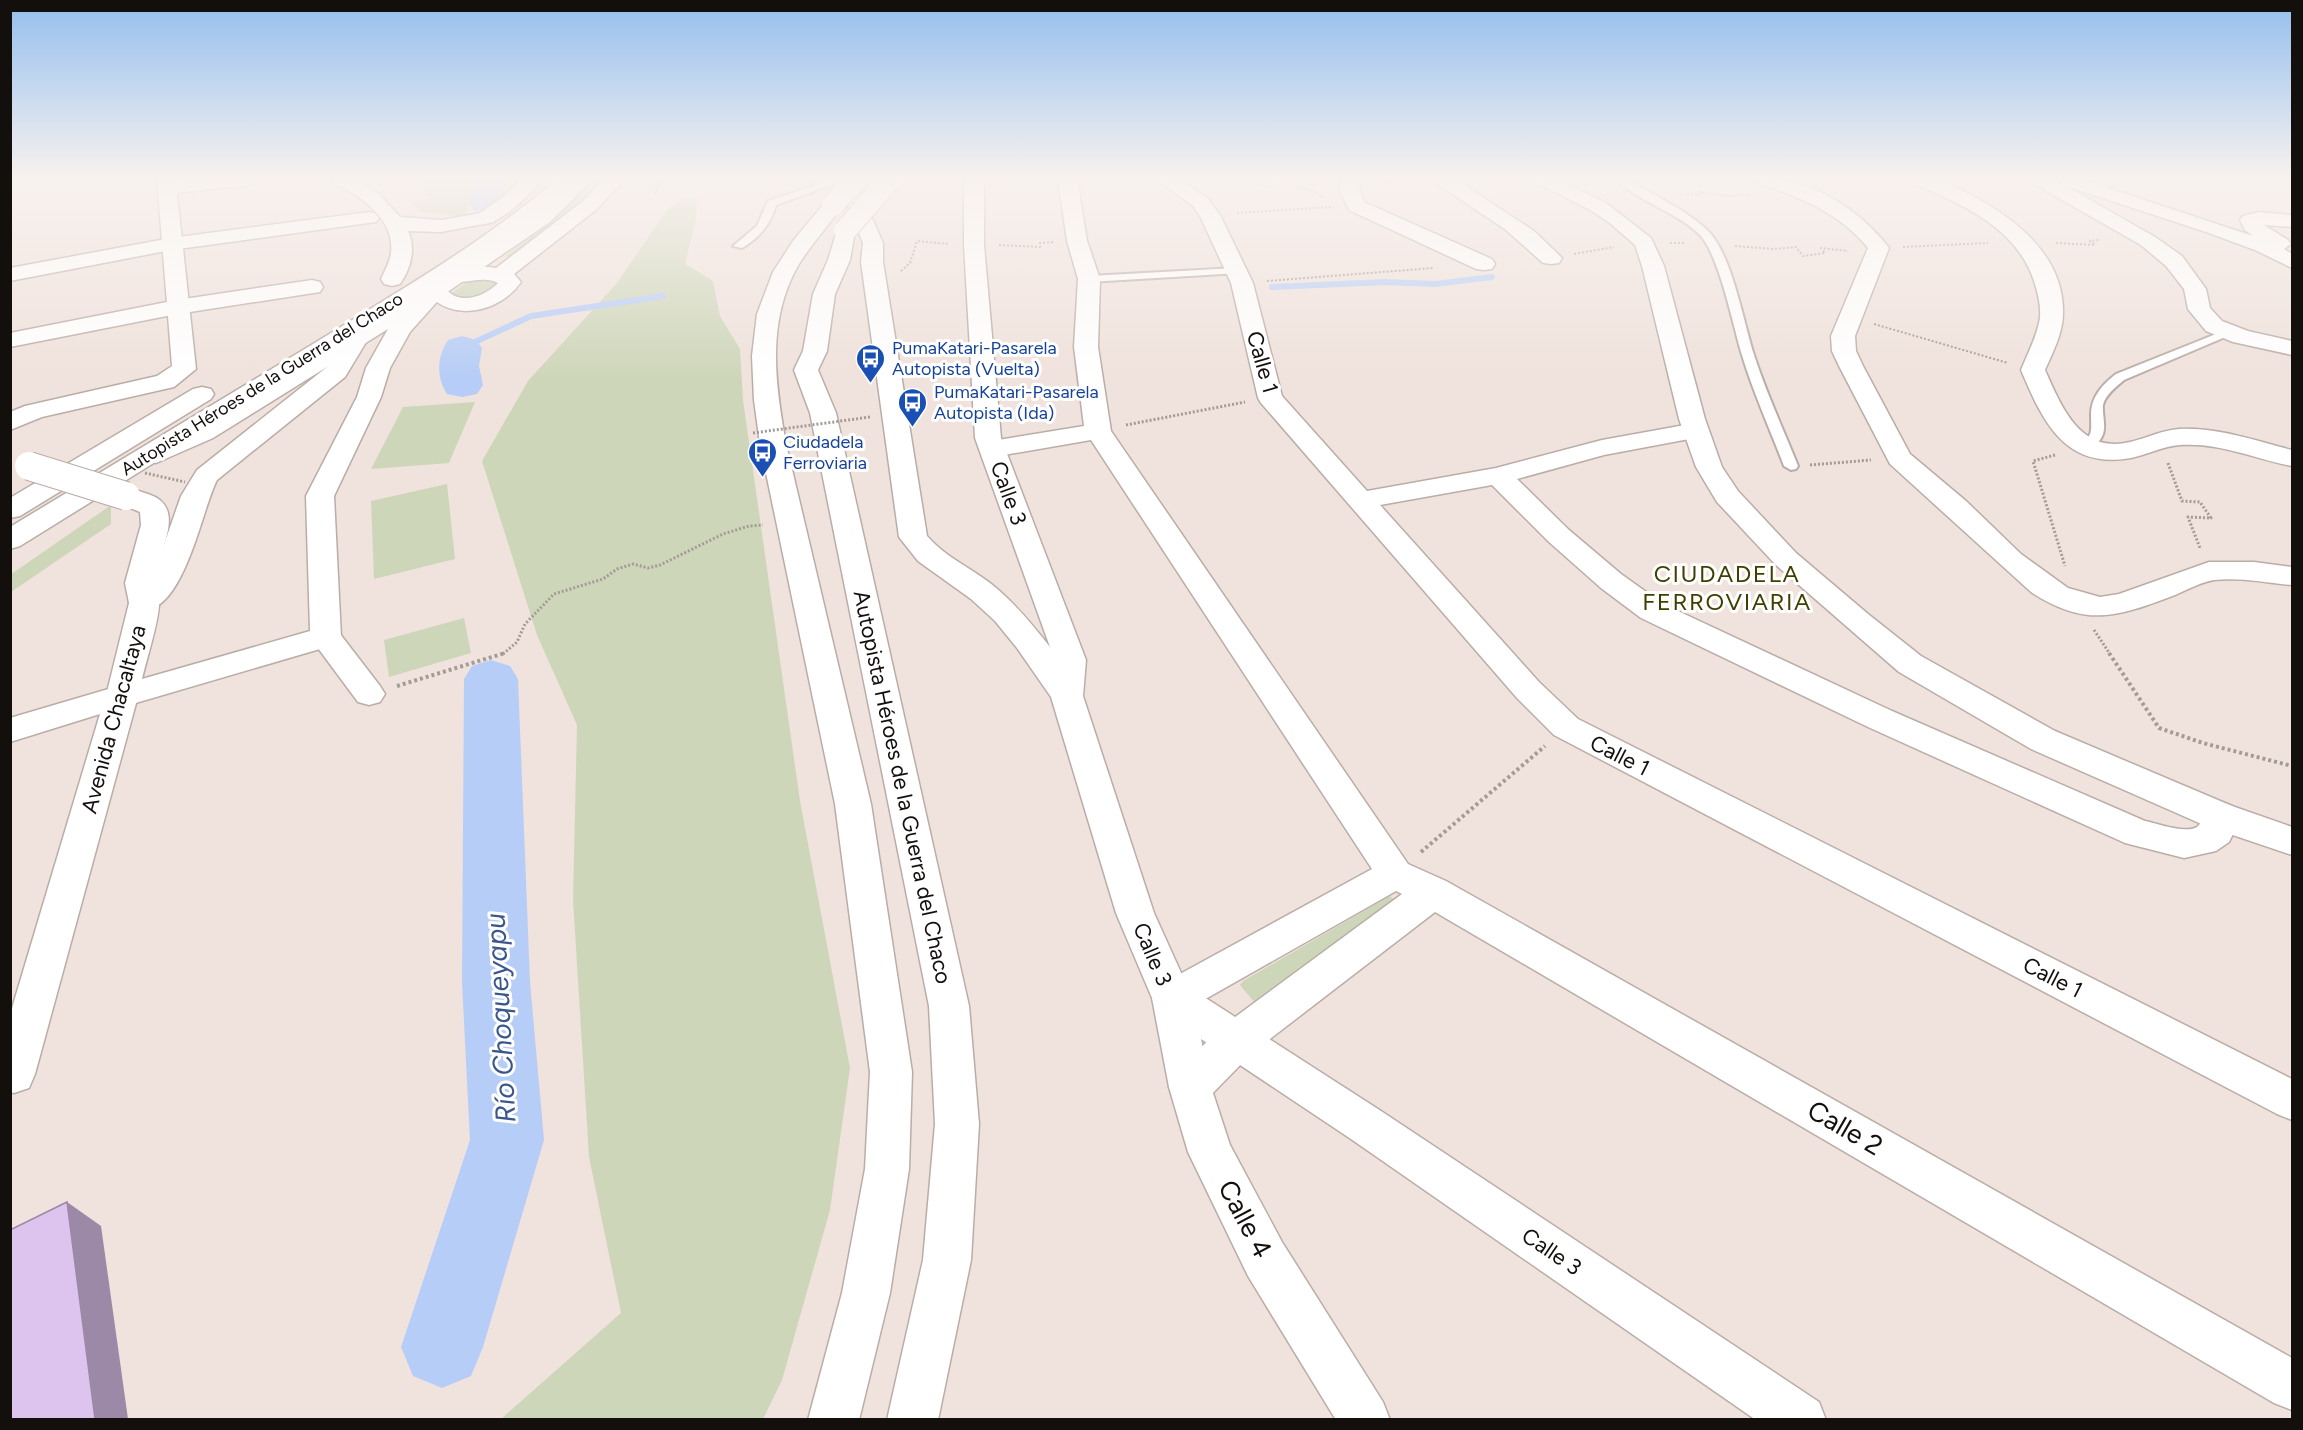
<svg xmlns="http://www.w3.org/2000/svg" width="2303" height="1430" viewBox="0 0 2303 1430" font-family="Figtree,sans-serif">
  <rect width="100%" height="100%" fill="#f0e2dc"/>
  <path fill="#ced6b9" d="M 425,179 L 477,179 L 474,195 L 464,217 L 420,212 L 412,203 L 430,198 L 424,190 Z
    M 595,179 L 605,179 L 589,199 L 515,255 L 504,257 L 553,220 Z
    M 686,196 L 697,199 L 696,220 L 685,264 L 713,281 L 720,316 L 740,349 L 743,400 L 800,801 L 850,1068 L 830,1210 L 782,1380 L 763,1419 L 501,1419 L 621,1313 L 589,1157 L 573,900 L 577,725 L 537,635 L 482,461 L 528,381 L 617,283 L 667,210 Z
    M 491,279 L 498,283 C 485,298 473,302 453,296 L 452,293 L 469,280 Z
    M 475,402 L 449,463 L 371,469 L 403,407 Z
    M 447,484 L 455,559 L 374,579 L 371,501 Z
    M 111,505 L 111,524 L 11,592 L 10,575 Z
    M 464,618 L 471,653 L 389,677 L 384,640 Z
    M 1390,896 L 1395,900 L 1260,1002 L 1255,1003 L 1240,985 L 1243,981 Z"/>
  <g fill="none" stroke-linecap="round" stroke-linejoin="round">
    <path stroke="#b6cdf7" stroke-width="6" d="M 1272,287 L 1386,282 L 1435,284 L 1492,277
      M 462,348 L 531,316 L 663,296"/>
    <path fill="#b6cdf7" fill-rule="evenodd" d="M 475,179 L 507,179 L 503,204 L 498,211 L 486,214 L 474,211 L 469,204 Z
      M 462,336 L 476,340 L 482,348 L 479,366 L 483,385 L 477,394 L 462,397 L 447,394 C 436,377 437,356 448,340 Z
      M 491,660 L 510,666 L 518,679 L 530,982 L 544,1140 L 483,1347 L 471,1376 L 442,1388 L 413,1376 L 401,1347 L 470,1140 L 462,982 L 464,679 L 472,666 Z"/>
    <defs>
      <path id="lane" d="M 834,179 L 848,179 L 776,205 C 770,225 760,237 742,248 L 733,246 L 757,226 L 768,201 Z
        M 1615,179 L 1626,179 C 1651,194 1687,210 1708,231 C 1732,255 1743,321 1754,355 C 1766,392 1783,429 1798,466 L 1796,469 L 1791,470 L 1784,466 C 1770,429 1753,392 1742,355 C 1733,326 1719,253 1699,234 C 1675,211 1639,202 1615,179 Z
        M 1236,268 L 1240,269 L 1240,273 L 1089,282 L 1084,279 L 1089,276 Z
        M 2226,330 L 2232,333 L 2230,335 L 2124,380 C 2117,386 2105,395 2103,405 C 2102,414 2106,425 2103,434 C 2100,444 2088,452 2077,450 L 2075,447 C 2080,443 2087,441 2090,434 C 2092,429 2091,420 2091,415 C 2091,397 2102,385 2116,374 Z"/>
      <path id="street" d="M 604,179 L 625,179 L 597,209 L 514,274 L 521,282 C 500,313 449,324 425,290 L 428,285 C 442,282 443,288 453,295 C 468,303 487,294 498,283 C 483,275 467,285 451,281 L 448,276 L 451,271 C 466,268 481,265 496,268 L 583,201 Z
        M 1058,179 L 1077,179 L 1087,241 L 1100,279 L 1098,347 L 1111,431 L 1408,864 L 1446,881 L 2292,1358 L 2292,1410 L 2274,1403 L 1435,912 L 1253,1052 L 1205,1101 L 1190,1106 L 1175,1101 L 1169,1087 L 1175,1073 L 1223,1026 L 1402,894 L 1396,891 L 1186,1010 L 1172,1015 L 1158,1010 L 1152,998 L 1158,986 L 1372,869 L 1091,440 L 992,457 L 983,455 L 979,449 L 983,443 L 992,441 L 1084,426 L 1074,347 L 1078,279 L 1067,241 Z
        M 1156,179 L 1179,179 L 1207,198 L 1220,215 L 1253,283 L 1282,396 L 1367,491 L 1496,468 L 1602,440 L 1696,423 L 1705,426 L 1709,431 L 1705,436 L 1604,455 L 1517,479 L 1569,530 L 1621,574 L 1663,604 L 1892,711 L 2145,821 C 2156,823 2191,836 2199,825 C 2202,821 2204,812 2206,806 L 2219,802 L 2232,806 L 2237,816 L 2234,832 L 2229,842 L 2216,851 L 2184,858 L 2125,843 L 1868,727 L 1641,618 L 1601,588 L 1549,542 L 1492,485 L 1380,505 L 1539,682 L 1578,719 L 2292,1079 L 2292,1120 L 2277,1114 L 1554,735 L 1517,698 L 1261,403 L 1258,398 L 1231,283 L 1200,216 L 1193,206 Z
        M 1255,179 L 1279,179 L 1280,180 L 1277,184 L 1270,186 L 1258,183 Z
        M 1343,179 L 1362,179 L 1359,189 L 1364,202 L 1492,259 L 1495,264 L 1492,269 L 1484,270 L 1476,269 L 1349,210 L 1339,189 Z
        M 1434,179 L 1455,179 L 1534,231 L 1562,258 L 1559,263 L 1551,264 L 1543,263 L 1506,230 L 1436,183 Z
        M 1757,179 C 1807,176 1855,206 1886,244 L 1889,248 L 1855,336 L 1856,351 L 1863,366 L 1910,454 L 1966,501 L 2021,554 L 2068,588 L 2100,597 L 2119,594 L 2209,562 L 2254,562 L 2292,567 L 2292,585 C 2267,583 2240,577 2214,580 C 2201,582 2187,590 2175,595 C 2117,617 2087,628 2031,592 L 1890,464 L 1839,366 L 1832,351 L 1831,336 L 1868,248 C 1840,213 1801,198 1760,183 Z
        M 1909,179 C 1918,179 1929,177 1937,179 C 1948,183 1960,190 1971,195 C 2016,219 2064,256 2063,313 C 2063,333 2053,352 2045,370 C 2062,408 2080,454 2130,442 C 2147,438 2162,430 2179,429 C 2218,427 2256,441 2292,450 L 2292,466 C 2255,459 2219,442 2180,445 C 2163,446 2147,455 2131,458 C 2065,470 2043,422 2021,370 C 2028,353 2037,336 2040,318 C 2041,305 2038,293 2034,281 C 2017,228 1961,203 1912,183 Z
        M 2029,179 L 2053,179 L 2065,186 L 2062,182 L 2065,179 L 2081,179 L 2253,236 L 2245,230 L 2240,220 L 2243,216 L 2259,212 L 2292,215 L 2292,227 L 2264,225 L 2288,240 L 2291,244 L 2284,249 L 2292,254 L 2292,268 L 2255,250 L 2209,233 L 2066,186 L 2155,237 L 2182,256 L 2206,289 L 2210,308 L 2222,321 L 2248,331 L 2292,341 L 2292,355 L 2233,342 L 2206,331 L 2188,309 L 2184,289 L 2166,266 L 2141,245 L 2032,183 Z
        M 369,212 L 376,214 L 379,218 L 376,222 L 171,250 L 10,281 L 10,268 L 171,238 Z
        M 312,280 L 320,282 L 323,287 L 320,292 L 177,314 L 10,347 L 10,333 L 177,300 Z
        M 356,332 L 364,334 L 368,339 L 345,377 L 217,480 C 200,513 183,623 133,610 L 129,603 L 153,576 L 181,496 L 197,470 L 327,367 L 348,334 Z
        M 326,627 L 337,630 L 380,686 L 385,694 L 380,702 L 369,705 L 358,702 L 315,644 L 311,637 L 315,630 Z
        M 122,685 L 133,688 L 138,696 L 35,1074 L 29,1088 L 14,1093 L 10,1092 L 10,1015 L 100,714 L 10,742 L 10,718 Z"/>
      <path id="secondary" d="M 157,179 L 175,179 L 176,181 L 198,179 L 257,179 L 254,183 L 247,185 L 177,193 L 196,369 L 174,387 L 42,417 L 10,430 L 10,412 L 25,406 L 157,376 L 172,366 Z
        M 330,179 L 357,179 L 378,193 L 400,217 L 441,220 L 487,212 L 494,214 L 497,218 L 494,222 L 441,232 L 408,231 C 416,249 411,268 400,284 L 392,286 L 384,284 L 381,279 C 385,270 390,262 391,252 C 395,219 359,194 333,183 Z
        M 572,179 L 593,179 L 550,222 L 443,295 L 410,332 L 390,368 L 381,397 L 334,496 L 341,637 L 337,644 L 122,707 L 111,704 L 106,696 L 129,603 L 125,583 L 141,525 L 140,512 L 116,502 L 112,496 L 116,490 C 128,487 136,490 148,494 C 191,508 154,555 155,584 C 155,590 159,596 159,602 C 160,618 146,661 142,679 L 310,631 L 306,496 L 357,397 L 366,368 L 388,329 L 213,438 L 156,463 L 147,461 L 143,455 L 147,449 L 195,428 L 451,271 L 536,214 Z
        M 837,179 L 855,179 L 883,243 L 883,262 L 927,536 C 944,556 969,567 990,583 C 1013,601 1032,624 1050,647 L 975,438 L 964,245 L 964,179 L 984,179 L 984,245 L 1001,438 L 1086,660 L 1083,696 L 1154,913 L 1187,986 L 1381,1111 L 1819,1402 L 1826,1420 L 1756,1420 L 1351,1139 L 1201,1039 L 1211,1087 L 1230,1145 L 1282,1242 L 1383,1402 L 1390,1420 L 1336,1420 L 1248,1276 L 1188,1152 L 1169,1087 L 1152,998 L 1116,913 L 1051,697 L 1017,648 L 995,621 L 971,599 L 918,561 L 899,537 L 861,262 L 863,243 Z
        M 1535,179 L 1558,179 L 1606,203 L 1651,238 L 1664,266 L 1705,419 L 1722,467 L 1738,491 L 1796,553 L 1868,614 L 1921,656 L 2055,731 L 2232,806 L 2292,827 L 2292,855 L 2206,826 L 2031,749 L 1899,672 L 1776,565 L 1717,502 L 1696,467 L 1679,419 L 1642,266 L 1635,245 L 1611,224 L 1592,211 L 1537,183 Z"/>
      <path id="highway" d="M 521,179 L 542,179 C 531,195 496,229 476,224 L 473,220 L 476,216 L 504,196 Z
        M 557,179 L 578,179 L 542,212 L 408,305 L 20,546 L 10,549 L 10,527 C 111,466 212,405 313,344 C 396,293 483,243 557,179 Z
        M 833,199 L 840,201 L 843,205 C 829,225 812,243 799,264 C 766,320 775,383 786,444 L 871,804 L 912,1072 L 909,1169 L 890,1293 L 859,1420 L 808,1420 L 842,1293 L 865,1169 L 870,1072 L 835,804 L 760,444 L 754,400 L 752,356 L 757,314 L 773,272 L 793,241 L 826,201 Z
        M 845,225 L 852,227 L 855,231 L 850,260 L 835,294 L 827,351 L 818,370 L 836,413 L 969,1006 L 979,1124 L 971,1260 L 938,1420 L 887,1420 L 923,1260 L 935,1124 L 929,1006 L 810,413 L 794,370 L 803,351 L 813,294 L 828,260 L 838,227 Z
        M 202,387 L 211,389 L 214,394 L 211,399 L 20,516 L 10,518 L 10,498 L 193,389 Z"/>
    </defs>
    <use href="#lane" stroke="#baada7" stroke-width="4"/>
    <use href="#street" stroke="#baada7" stroke-width="3"/>
    <use href="#secondary" stroke="#baada7" stroke-width="3"/>
    <use href="#highway" stroke="#baada7" stroke-width="3"/>
    <path stroke="#a59b96" stroke-width="2" stroke-dasharray="2 2" stroke-linecap="butt" d="M 739,179 L 740,182
      M 1376,183 L 1396,179
      M 1292,185 L 1320,194 L 1324,200
      M 654,194 L 663,179
      M 1687,194 L 1699,195 L 1698,192 L 1728,196 L 1749,195
      M 1237,213 L 1331,207
      M 1670,243 L 1686,243
      M 2056,243 L 2095,245 L 2090,241 L 2099,240
      M 999,245 L 1040,247 L 1040,243 L 1054,242
      M 1735,246 L 1774,249 L 1796,247 L 1803,256 L 1825,253 L 1821,248 L 1848,251
      M 1903,247 L 1988,243
      M 1574,254 L 1614,247
      M 901,271 L 910,263 L 917,241 L 949,244
      M 1267,281 L 1433,268
      M 1874,324 L 2008,363"/>
    <path stroke="#a59b96" stroke-width="3" stroke-dasharray="2 2" stroke-linecap="butt" d="M 1126,425 L 1245,402
      M 2055,455 L 2033,461 L 2065,566
      M 2168,463 L 2182,501 L 2200,502 L 2211,518 L 2188,517 L 2200,548
      M 1810,465 L 1871,460
      M 2094,630 L 2110,654
      M 503,654 L 517,642 L 525,624 L 554,594 L 603,579 L 617,569 L 633,564 L 648,568 L 660,565 L 723,534 L 749,526 L 763,525"/>
    <path stroke="#a59b96" stroke-width="4" stroke-dasharray="3 3" stroke-linecap="butt" d="M 2109,653 L 2159,728 L 2203,743 L 2292,766
      M 397,686 L 505,653
      M 1421,852 L 1545,746"/>
    <use href="#lane" fill="#fff" fill-rule="evenodd"/>
    <use href="#street" fill="#fff" fill-rule="evenodd"/>
    <use href="#secondary" fill="#fff" fill-rule="evenodd"/>
    <use href="#highway" fill="#fff" fill-rule="evenodd"/>
    <defs>
      <path id="secondary-bridge" d="M 29,466 L 126,496"/>
      <path id="highway-bridge" d="M 833,205 L 856,179
        M 845,231 L 890,179"/>
    </defs>
    <use href="#secondary-bridge" stroke="#baada7" stroke-width="30" stroke-linecap="butt"/>
    <use href="#highway-bridge" stroke="#baada7" stroke-width="24" stroke-linecap="butt"/>
    <path stroke="#a59b96" stroke-width="3" stroke-dasharray="2 2" stroke-linecap="butt" d="M 753,433 L 870,417
      M 145,473 L 185,482"/>
    <use href="#secondary-bridge" stroke="#fff" stroke-width="28"/>
    <use href="#highway-bridge" stroke="#fff" stroke-width="22"/>
  </g>
  <path fill="#9b89a7" d="M 67,1202 L 101,1226 L 128,1419 L 95,1419 Z"/>
  <path fill="#ddc4ee" stroke="#9b89a7" stroke-width="1.5" d="M 67,1202 L 95,1419 L 10,1419 L 10,1230 Z"/>
  <linearGradient id="sky" x2="0" y2="1"><stop stop-color="#94beee"/><stop offset="0.47" stop-color="#f8f2ef"/><stop offset="1" stop-color="#f8f2ef" stop-opacity="0"/></linearGradient>
  <rect width="2303" height="379" fill="url(#sky)"/>
  <defs>
    <symbol id="bus-pin" viewBox="-11 -11 22 30"><path d="M0 17L-7.5 6A9.5 9.5 0 1 1 7.5 6Z" fill="#1a4fb4" stroke="#fff"/><path d="M-5-6H5V4H4V6H2V4H-2V6H-4V4H-5ZM-3.5-4V0h7V-4ZM-3.5 1.2v1.5H-2V1.2ZM2 1.2v1.5H3.5V1.2Z" fill="#fff"/></symbol>
  </defs>
  <g fill-rule="evenodd">
    <use href="#bus-pin" x="854" y="342" width="33" height="45"/>
    <use href="#bus-pin" x="896" y="386" width="33" height="45"/>
    <use href="#bus-pin" x="746" y="436" width="33" height="45"/>
  </g>
  <g text-anchor="middle" stroke-width="6" stroke-linejoin="round" paint-order="stroke">
    <g font-size="18" fill="#164399" stroke="#fff" text-anchor="start">
      <text x="892" y="354">PumaKatari-Pasarela<tspan x="892" dy="21">Autopista (Vuelta)</tspan></text>
      <text x="934" y="398">PumaKatari-Pasarela<tspan x="934" dy="21">Autopista (Ida)</tspan></text>
      <text x="783" y="448">Ciudadela<tspan x="783" dy="21">Ferroviaria</tspan></text>
    </g>
    <g font-size="18" fill="#130f0d" stroke="#fff">
      <text transform="translate(262 384) rotate(-32)" y="6">Autopista Héroes de la Guerra del Chaco</text>
    </g>
    <g font-size="22" fill="#130f0d" stroke="#fff">
      <text transform="translate(1263 362) rotate(74)" y="8">Calle 1</text>
      <text transform="translate(1009 493) rotate(70)" y="8">Calle 3</text>
      <text transform="translate(113 719) rotate(-75)" y="8">Avenida Chacaltaya</text>
      <text transform="translate(1620 755) rotate(27)" y="8">Calle 1</text>
      <text transform="translate(903 787) rotate(78)" y="8">Autopista Héroes de la Guerra del Chaco</text>
      <text transform="translate(1153 954) rotate(67)" y="8">Calle 3</text>
      <text transform="translate(2053 977) rotate(27)" y="8">Calle 1</text>
      <text transform="translate(1552 1251) rotate(34)" y="8">Calle 3</text>
    </g>
    <g font-size="24" letter-spacing="1.5" fill="#3f3f00" stroke="#fff">
      <text x="1727" y="582">CIUDADELA<tspan x="1727" dy="28">FERROVIARIA</tspan></text>
    </g>
    <g font-size="27" fill="#130f0d" stroke="#fff">
      <text transform="translate(1845 1128) rotate(30)" y="9">Calle 2</text>
      <text transform="translate(1245 1219) rotate(62)" y="9">Calle 4</text>
    </g>
    <g font-size="28" font-style="italic" fill="#3a568b" stroke="#fff">
      <text transform="translate(500 1018) rotate(-93)" y="10">Río Choqueyapu</text>
    </g>
  </g>
  <rect width="2303" height="1430" fill="none" stroke="#130f0d" stroke-width="24"/>
</svg>
